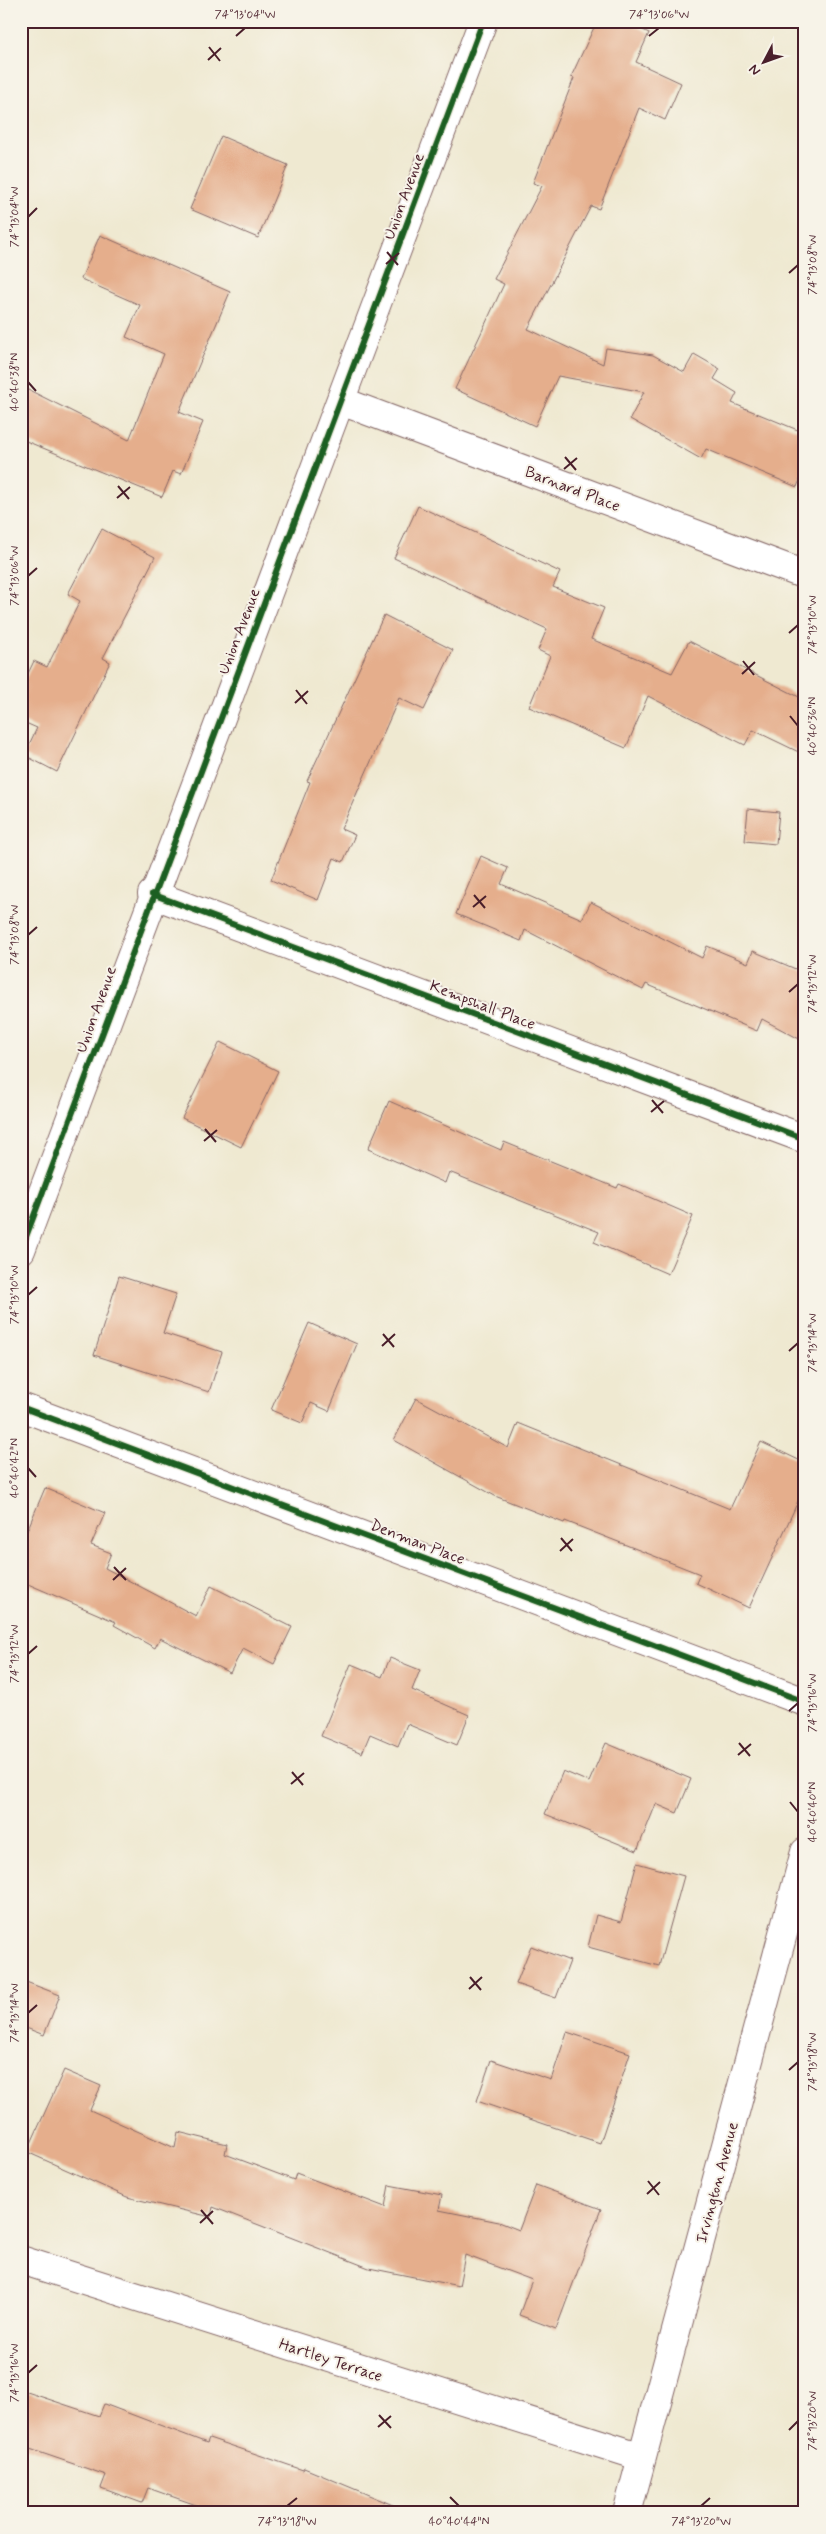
<svg xmlns="http://www.w3.org/2000/svg" width="826" height="2534" viewBox="0 0 826 2534" font-family="Mynerve,sans-serif">
  <rect width="100%" height="100%" fill="#f7f3e8"/>
  <filter id="ink" filterUnits="userSpaceOnUse"><feTurbulence type="fractalNoise" baseFrequency=".02" numOctaves="2"/><feDisplacementMap in="SourceGraphic" scale="10" xChannelSelector="R" yChannelSelector="G"/><feConvolveMatrix kernelMatrix="1 2 1 2 8 2 1 2 1" color-interpolation-filters="sRGB"/></filter>
  <filter id="wash" filterUnits="userSpaceOnUse"><feTurbulence type="fractalNoise" baseFrequency=".0096" numOctaves="4" result="noise"/><feDisplacementMap in="SourceGraphic" scale="20" xChannelSelector="R" yChannelSelector="G"/><feGaussianBlur stdDeviation="1.12" result="paint"/><feColorMatrix in="noise" values="0 0 0 0 0 0 0 0 0 0 0 0 0 0 0 0 0 1.4 0 .05"/><feComposite in="paint" operator="in"/></filter>
  <g filter="url(#wash)">
    <rect width="100%" height="100%" fill="#efe9d1"/>
    <g id="blocks">
      <path fill="#e5ae8c" d="M 597,21 L 625,21 L 649,33 L 636,62 L 681,83 L 665,120 L 639,108 L 599,209 L 591,206 L 528,329 L 603,364 L 606,348 L 653,355 L 684,372 L 694,354 L 720,369 L 714,379 L 737,393 L 732,403 L 805,433 L 805,468 L 797,487 L 706,449 L 701,459 L 630,419 L 644,392 L 558,376 L 535,426 L 455,389 L 504,284 L 494,279 L 542,186 L 533,183 L 574,78 L 571,77 Z
        M 221,136 L 288,165 L 258,238 L 190,209 Z
        M 100,235 L 230,292 L 179,412 L 203,422 L 181,474 L 173,471 L 162,497 L 21,439 L 21,386 L 129,440 L 164,354 L 126,337 L 140,305 L 81,279 Z
        M 418,506 L 560,572 L 553,587 L 604,608 L 591,639 L 672,673 L 689,641 L 805,700 L 805,755 L 753,730 L 745,745 L 648,696 L 626,748 L 529,707 L 550,656 L 538,650 L 547,629 L 394,558 Z
        M 102,529 L 155,557 L 103,658 L 110,662 L 57,772 L 24,755 L 37,728 L 21,721 L 21,688 L 34,661 L 47,667 L 80,601 L 68,594 Z
        M 384,615 L 453,650 L 424,710 L 399,698 L 341,829 L 355,835 L 343,862 L 334,858 L 318,900 L 271,880 L 310,782 L 307,781 Z
        M 748,809 L 779,812 L 776,844 L 745,841 Z
        M 481,856 L 508,868 L 501,884 L 582,919 L 591,902 L 702,958 L 707,946 L 748,963 L 753,951 L 805,973 L 805,1042 L 762,1019 L 757,1031 L 646,984 L 643,990 L 525,930 L 521,941 L 456,914 Z
        M 220,1042 L 278,1071 L 241,1147 L 182,1118 Z
        M 389,1101 L 501,1150 L 504,1142 L 617,1188 L 619,1184 L 693,1216 L 668,1274 L 594,1242 L 599,1232 L 449,1172 L 445,1183 L 368,1149 Z
        M 119,1276 L 176,1294 L 163,1333 L 222,1352 L 209,1392 L 94,1355 Z
        M 309,1323 L 357,1344 L 329,1411 L 311,1403 L 302,1423 L 271,1410 Z
        M 416,1398 L 508,1448 L 518,1423 L 730,1509 L 761,1442 L 805,1463 L 805,1486 L 749,1608 L 696,1583 L 700,1574 L 565,1521 L 564,1523 L 495,1496 L 394,1440 Z
        M 45,1488 L 105,1513 L 91,1545 L 111,1553 L 105,1568 L 196,1616 L 211,1586 L 292,1627 L 274,1664 L 243,1648 L 230,1673 L 160,1638 L 155,1648 L 114,1625 L 116,1622 L 21,1581 L 21,1545 Z
        M 390,1658 L 420,1670 L 412,1690 L 469,1715 L 457,1745 L 407,1724 L 398,1746 L 370,1734 L 362,1753 L 321,1736 L 351,1664 L 382,1677 Z
        M 606,1743 L 691,1779 L 677,1813 L 656,1804 L 637,1851 L 545,1814 L 563,1771 L 589,1782 Z
        M 637,1863 L 684,1876 L 659,1966 L 588,1947 L 596,1915 L 621,1922 Z
        M 531,1946 L 570,1961 L 556,1998 L 516,1984 Z
        M 21,1980 L 60,1995 L 44,2035 L 21,2026 Z
        M 567,2032 L 630,2053 L 600,2143 L 477,2101 L 491,2060 L 551,2080 Z
        M 64,2070 L 101,2086 L 90,2110 L 175,2148 L 178,2132 L 227,2144 L 225,2154 L 294,2180 L 296,2173 L 385,2207 L 389,2185 L 442,2195 L 439,2210 L 499,2222 L 519,2230 L 536,2185 L 601,2209 L 556,2329 L 519,2315 L 532,2280 L 465,2255 L 459,2286 L 369,2268 L 213,2207 L 211,2217 L 127,2197 L 27,2152 Z
        M 21,2390 L 99,2416 L 104,2404 L 207,2443 L 209,2438 L 303,2470 L 304,2468 L 412,2513 L 219,2513 L 148,2488 L 142,2503 L 101,2488 L 106,2475 L 21,2446 Z"/>
    </g>
  </g>
  <g filter="url(#ink)">
    <use href="#blocks" fill-opacity="0" stroke="#846665" stroke-width="1"/>
    <g fill="none" stroke-linecap="round" stroke-linejoin="round">
      <defs>
        <path id="street" d="M 341,401 L 805,575
          M 152,894 L 805,1139
          M 21,1250 C 172,839 330,431 483,21
          M 21,1407 L 805,1702
          M 21,2260 L 642,2457
          M 627,2513 L 805,1852"/>
      </defs>
      <use href="#street" stroke="#846665" stroke-width="30"/>
      <use href="#street" stroke="#fff" stroke-width="28"/>
      <defs>
        <path id="cycleway" d="M 152,894 L 805,1139
          M 21,1250 C 172,839 330,431 483,21
          M 21,1407 L 805,1702"/>
      </defs>
      <use href="#cycleway" stroke="#f7f3e8" stroke-width="9"/>
      <use href="#cycleway" stroke="#1b5e20" stroke-width="6"/>
    </g>
  </g>
  <path fill="none" stroke="#4a1f2b" stroke-width="2" d="M 236,36 L 245,28M 649,36 L 659,28M 209,47 L 220,61M 208,60 L 221,48M 28,217 L 37,208M 387,252 L 398,265M 386,264 L 399,253M 789,273 L 798,265M 28,382 L 36,391M 565,457 L 576,470M 564,469 L 577,458M 118,486 L 129,499M 117,498 L 130,487M 28,576 L 37,568M 789,633 L 798,625M 743,661 L 754,675M 742,674 L 755,662M 296,690 L 307,704M 295,703 L 308,691M 790,716 L 798,726M 474,895 L 485,908M 473,907 L 486,896M 28,935 L 37,927M 789,992 L 798,984M 652,1100 L 663,1113M 651,1112 L 664,1101M 205,1129 L 216,1142M 204,1141 L 217,1130M 28,1295 L 37,1287M 383,1334 L 394,1347M 382,1346 L 395,1334M 789,1351 L 798,1343M 28,1468 L 36,1477M 561,1538 L 572,1551M 560,1551 L 573,1539M 114,1567 L 126,1580M 113,1580 L 126,1568M 28,1654 L 37,1646M 789,1711 L 798,1703M 739,1743 L 750,1756M 738,1755 L 751,1744M 292,1772 L 303,1785M 291,1784 L 304,1773M 790,1802 L 798,1812M 470,1977 L 481,1990M 469,1989 L 482,1977M 28,2013 L 37,2005M 789,2070 L 798,2062M 648,2181 L 659,2195M 647,2194 L 660,2182M 201,2210 L 213,2224M 200,2223 L 213,2211M 28,2373 L 37,2365M 379,2415 L 391,2428M 378,2427 L 391,2416M 789,2430 L 798,2421M 450,2497 L 459,2506M 287,2506 L 297,2498M 701,2506 L 710,2498"/>
  <g text-anchor="middle" stroke-width="4" stroke-linejoin="round" paint-order="stroke">
    <g font-size="16" fill="#4a1f2b" stroke="#f7f3e8">
      <text transform="translate(403 196) rotate(-70)" y="6">Union Avenue</text>
      <text transform="translate(573 488) rotate(21)" y="6">Barnard Place</text>
      <text transform="translate(238 631) rotate(-69)" y="6">Union Avenue</text>
      <text transform="translate(483 1004) rotate(21)" y="6">Kempshall Place</text>
      <text transform="translate(95 1009) rotate(-70)" y="6">Union Avenue</text>
      <text transform="translate(418 1541) rotate(21)" y="6">Denman Place</text>
      <text transform="translate(716 2182) rotate(-75)" y="6">Irvington Avenue</text>
      <text transform="translate(331 2359) rotate(18)" y="6">Hartley Terrace</text>
    </g>
  </g>
  <rect width="826" height="2534" fill="none" stroke="#f7f3e8" stroke-width="55"/>
  <g transform="translate(764 62) rotate(229)" stroke="#f7f3e8" stroke-width="4" paint-order="stroke">
  <path d="M0-4L9 19L0 12L-9 19Z" fill="#4a1f2b"/>
  <text y="-8" font-size="14" font-weight="bold" text-anchor="middle" fill="#4a1f2b">N</text>
  </g>
  <rect x="28" y="28" width="770" height="2478" fill="none" stroke="#4a1f2b" stroke-width="2"/>
  <g font-size="12" text-anchor="middle" fill="#4a1f2b">
    <text x="245" y="18">74°13'04"W</text>
    <text x="659" y="18">74°13'06"W</text>
    <text transform="translate(14 217) rotate(-90)" y="4">74°13'04"W</text>
    <text transform="translate(812 265) rotate(-90)" y="4">74°13'08"W</text>
    <text transform="translate(14 382) rotate(-90)" y="4">40°40'38"N</text>
    <text transform="translate(14 576) rotate(-90)" y="4">74°13'06"W</text>
    <text transform="translate(812 625) rotate(-90)" y="4">74°13'10"W</text>
    <text transform="translate(812 726) rotate(-90)" y="4">40°40'36"N</text>
    <text transform="translate(14 935) rotate(-90)" y="4">74°13'08"W</text>
    <text transform="translate(812 984) rotate(-90)" y="4">74°13'12"W</text>
    <text transform="translate(14 1295) rotate(-90)" y="4">74°13'10"W</text>
    <text transform="translate(812 1343) rotate(-90)" y="4">74°13'14"W</text>
    <text transform="translate(14 1468) rotate(-90)" y="4">40°40'42"N</text>
    <text transform="translate(14 1654) rotate(-90)" y="4">74°13'12"W</text>
    <text transform="translate(812 1703) rotate(-90)" y="4">74°13'16"W</text>
    <text transform="translate(812 1812) rotate(-90)" y="4">40°40'40"N</text>
    <text transform="translate(14 2013) rotate(-90)" y="4">74°13'14"W</text>
    <text transform="translate(812 2062) rotate(-90)" y="4">74°13'18"W</text>
    <text transform="translate(14 2373) rotate(-90)" y="4">74°13'16"W</text>
    <text transform="translate(812 2421) rotate(-90)" y="4">74°13'20"W</text>
    <text x="287" y="2525">74°13'18"W</text>
    <text x="459" y="2525">40°40'44"N</text>
    <text x="701" y="2525">74°13'20"W</text>
  </g>
</svg>
